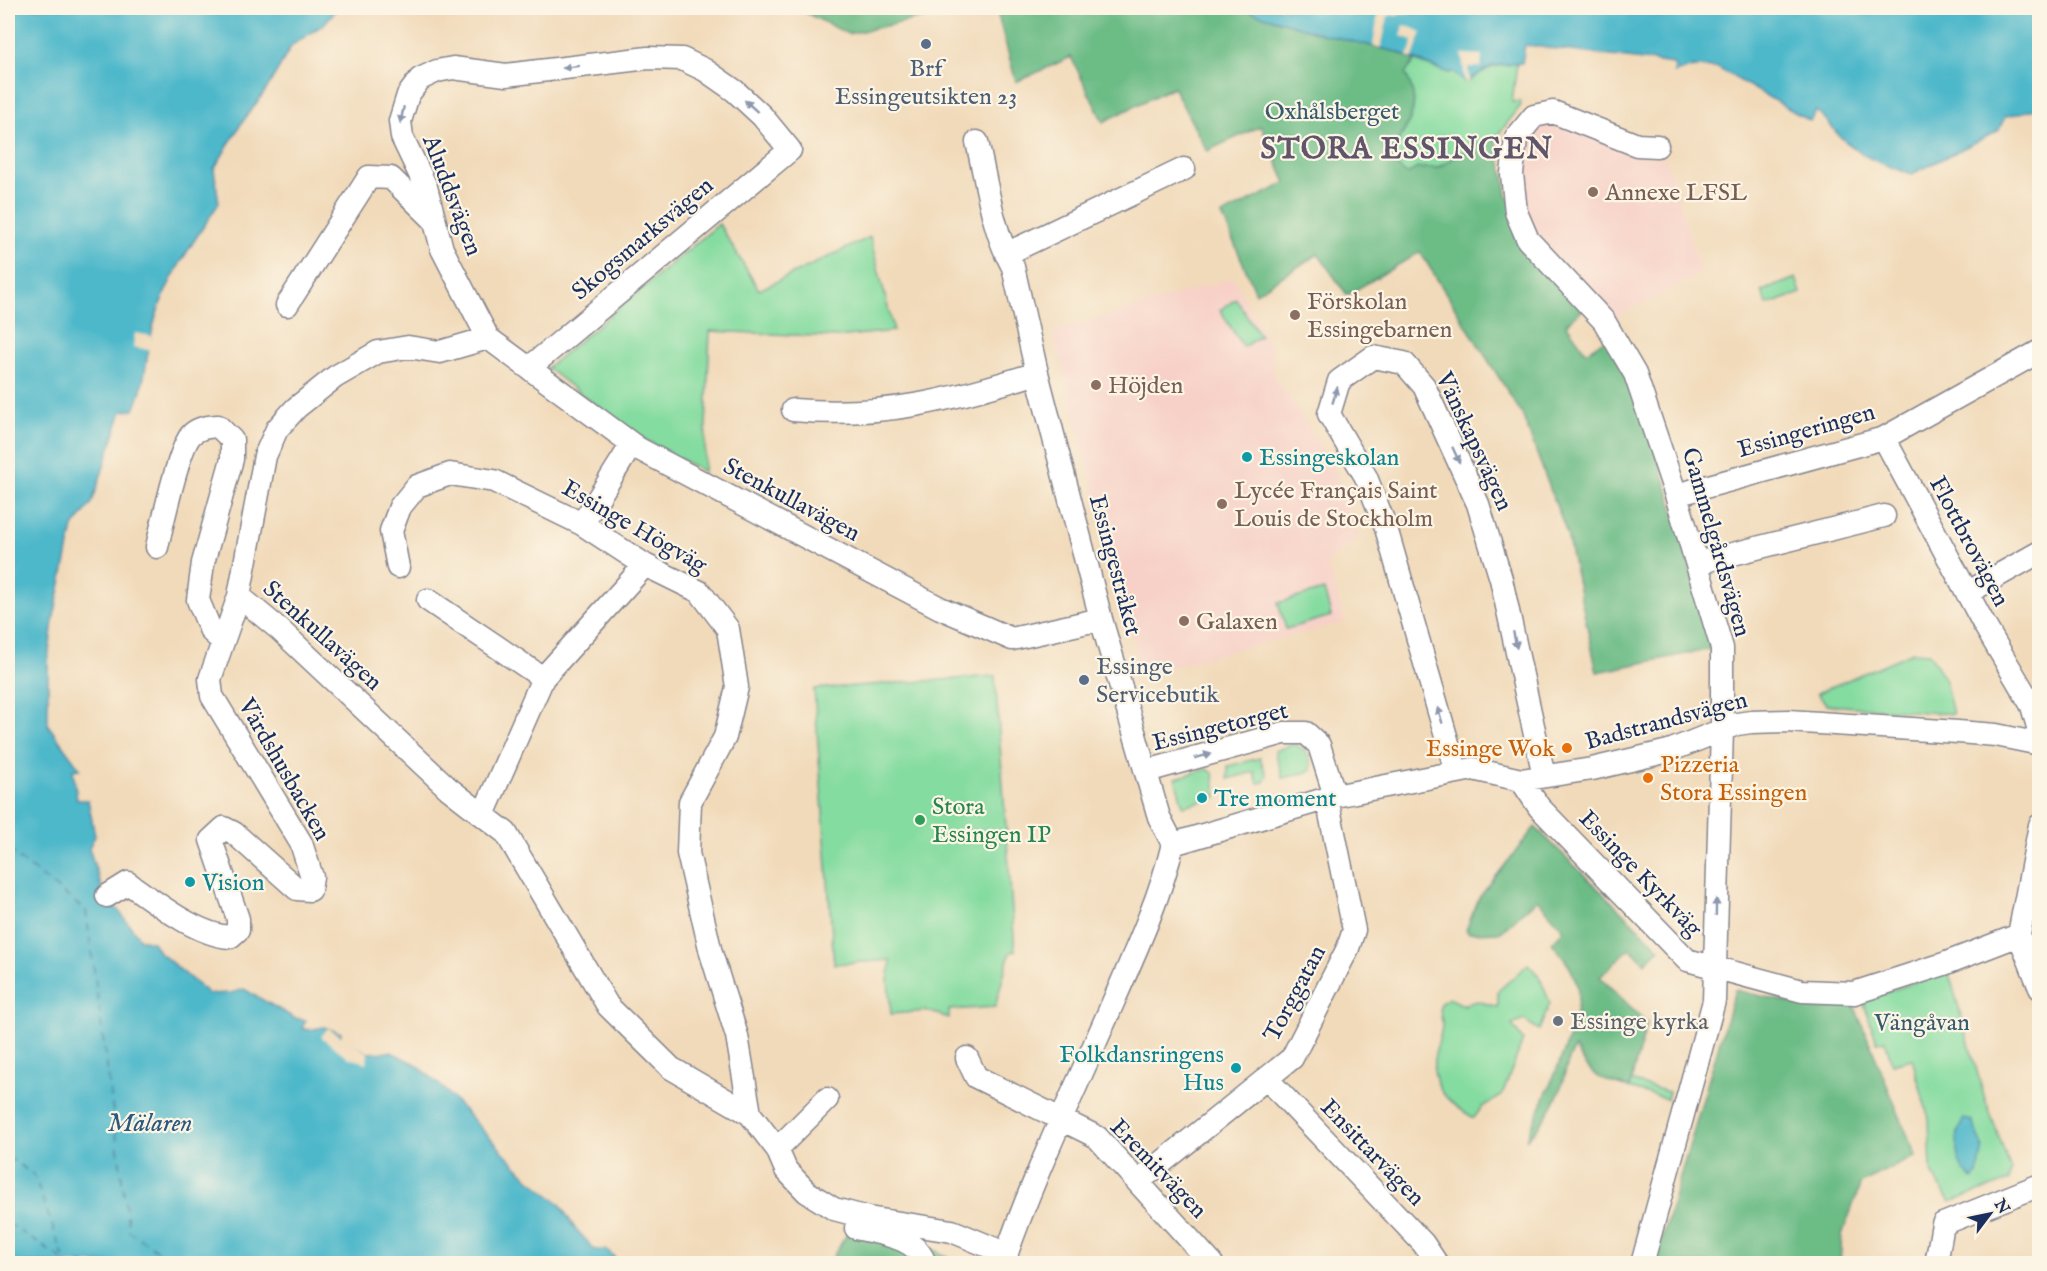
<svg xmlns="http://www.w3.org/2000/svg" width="2047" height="1271" viewBox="0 0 2047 1271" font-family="'IM FELL English',serif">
  <rect width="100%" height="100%" fill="#fcf5e5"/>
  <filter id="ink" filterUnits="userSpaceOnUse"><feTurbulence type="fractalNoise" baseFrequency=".0167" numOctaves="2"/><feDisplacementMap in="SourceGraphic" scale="12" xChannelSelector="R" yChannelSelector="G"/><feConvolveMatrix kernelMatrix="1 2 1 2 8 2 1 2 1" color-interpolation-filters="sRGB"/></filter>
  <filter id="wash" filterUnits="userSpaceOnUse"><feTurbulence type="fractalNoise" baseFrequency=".008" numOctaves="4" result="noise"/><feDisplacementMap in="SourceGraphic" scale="24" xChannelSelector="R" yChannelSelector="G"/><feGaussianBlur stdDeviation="1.35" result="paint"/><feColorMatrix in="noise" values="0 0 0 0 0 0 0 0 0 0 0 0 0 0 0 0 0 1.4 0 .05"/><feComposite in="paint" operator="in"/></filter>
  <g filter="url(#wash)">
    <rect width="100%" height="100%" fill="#f1daba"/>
    <path fill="#f7d1c7" d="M 1553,122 L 1649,157 L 1666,158 L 1701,273 L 1614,319 L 1537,236 L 1521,203 L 1525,141 L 1535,126 Z
      M 1233,278 L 1271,347 L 1273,374 L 1335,469 L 1359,538 L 1327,562 L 1345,622 L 1142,674 L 1053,332 Z"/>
    <path fill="#85dca0" stroke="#50867f" stroke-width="1.5" d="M 1415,61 L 1449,73 L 1451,72 L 1469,82 C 1484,67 1497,65 1517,64 L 1512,102 L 1520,101 L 1521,105 L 1496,138 L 1487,139 L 1437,168 L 1418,168 L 1407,174 L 1394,164 L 1391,154 C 1408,124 1424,106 1405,73 Z
      M 719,224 L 759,290 L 870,237 L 894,331 L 837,337 L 710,331 L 704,472 L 631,432 L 547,368 Z
      M 1796,278 L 1801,293 L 1767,305 L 1762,291 Z
      M 1236,299 L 1260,336 L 1243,347 L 1220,310 Z
      M 1324,590 L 1331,616 L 1286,629 L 1278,603 Z
      M 1913,652 L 1929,653 L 1944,677 L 1953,714 L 1827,705 L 1817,693 Z
      M 995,676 L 1015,951 L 1010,952 L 995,1007 L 949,1010 L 949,1018 L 927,1011 L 891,1014 L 888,981 L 891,960 L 834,964 L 814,689 Z
      M 1293,744 C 1306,748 1312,758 1311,771 L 1283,778 L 1275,751 Z
      M 1260,758 L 1267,776 L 1264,782 L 1258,783 L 1254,772 L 1228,779 L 1228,766 Z
      M 1207,769 L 1213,773 L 1217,797 L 1183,806 L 1175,778 Z
      M 1528,964 L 1539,976 L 1550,1003 L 1539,1030 L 1524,1020 L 1512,1025 L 1523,1040 L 1502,1095 L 1482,1107 L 1474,1118 C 1450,1104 1431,1089 1434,1059 C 1436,1048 1441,1037 1442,1026 C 1443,1018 1438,1012 1441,1003 L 1449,998 L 1463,1005 L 1477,1001 L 1498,1007 L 1498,991 Z
      M 1948,970 L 1985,1099 L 2011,1170 L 2009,1181 L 1950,1202 L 1931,1171 L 1929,1119 L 1912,1059 L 1892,1064 L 1885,1040 L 1877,1042 L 1863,1001 Z
      M 1630,1081 L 1669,1092 L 1667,1099 L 1629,1088 Z"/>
    <path fill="#6cbc86" stroke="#447672" stroke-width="1.5" d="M 796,8 L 969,8 L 848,34 Z
      M 996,8 L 1238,8 L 1322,34 L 1397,52 L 1415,61 L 1405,73 C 1424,106 1408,124 1391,153 L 1394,164 L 1407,174 L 1418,168 L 1437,168 L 1487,139 L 1496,138 C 1498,158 1506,175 1507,196 L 1583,309 L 1566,324 L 1586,352 L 1607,338 C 1659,434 1683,544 1711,649 L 1597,672 L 1567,534 L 1522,414 L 1420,252 L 1347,295 L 1318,254 L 1256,293 L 1222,215 L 1286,183 L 1261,126 L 1207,151 L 1173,87 L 1103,122 L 1071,57 L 1016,82 Z
      M 1535,827 L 1660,949 L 1645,963 L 1630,948 L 1600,977 L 1647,1023 L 1629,1088 C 1597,1079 1592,1077 1575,1048 C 1565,1062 1565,1078 1559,1093 C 1551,1110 1539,1128 1526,1140 C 1540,1105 1581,1025 1578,991 C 1576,972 1563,957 1552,943 L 1564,930 L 1537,899 L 1501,932 L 1469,933 L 1466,930 L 1479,898 Z
      M 1735,990 L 1817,1009 L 1854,1005 L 1916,1156 L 1861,1183 L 1842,1235 L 1840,1263 L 1655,1263 Z
      M 855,1222 L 909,1236 L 958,1263 L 839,1263 L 833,1256 Z"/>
    <path fill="#4db8ca" stroke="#347494" stroke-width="1.5" d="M 8,8 L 338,8 L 323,25 L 292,45 L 266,90 L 241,124 L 214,169 L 219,203 C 195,240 167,277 155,320 C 146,350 147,381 134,410 L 122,411 L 92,503 L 73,527 L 53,621 L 48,660 L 48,725 L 80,769 L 73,770 L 77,800 L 88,800 L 95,836 L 89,848 L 102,889 L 140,939 L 153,942 L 159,952 L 209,994 L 231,993 L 244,989 L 294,1018 L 306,1020 L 302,1028 L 308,1030 L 324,1027 L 341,1033 L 340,1038 L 368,1053 L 391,1052 L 416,1064 L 444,1089 L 528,1178 L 560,1204 L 574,1227 L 595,1250 L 607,1250 L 620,1263 L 8,1263 Z
      M 1238,8 L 2039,8 L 2039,108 L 2005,117 L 1998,131 L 1912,174 C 1888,167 1865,159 1845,141 C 1834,132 1829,120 1816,111 L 1810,121 L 1718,68 L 1693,67 L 1675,73 L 1674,64 L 1525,45 L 1522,63 L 1492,66 L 1465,82 L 1452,72 L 1449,73 L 1397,52 L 1322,34 Z
      M 1963,1119 L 1972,1121 L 1983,1146 L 1978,1174 L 1973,1179 C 1953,1167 1954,1137 1963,1119 Z"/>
    <path fill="#f1daba" d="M 1379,8 L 1409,8 L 1410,13 L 1388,16 L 1381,48 L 1373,46 Z
      M 1404,25 L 1422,32 L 1412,59 L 1408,57 L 1413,40 L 1401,36 Z
      M 1462,54 L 1482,55 L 1481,67 L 1468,67 L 1469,82 L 1465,82 Z
      M 135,333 L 152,336 L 150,350 L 133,347 Z
      M 328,1028 L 368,1053 L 367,1063 L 349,1058 L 321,1037 Z"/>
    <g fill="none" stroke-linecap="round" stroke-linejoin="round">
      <path stroke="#2a587e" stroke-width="1.5" stroke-dasharray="8 6" stroke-linecap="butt" d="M 8,850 L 86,911 L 129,1231 L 176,1264
        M 8,1157 L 34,1175 L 66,1264
        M 8,1223 L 63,1260"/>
    </g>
  </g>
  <g filter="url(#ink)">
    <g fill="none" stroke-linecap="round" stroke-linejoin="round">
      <defs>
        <path id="minor" d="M 977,142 C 987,183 992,230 1013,267 L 1037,373 L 1101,619 L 1159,817 L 1173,844 C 1160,897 1137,948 1115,998 C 1077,1086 1034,1173 1003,1264
          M 1006,254 L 1184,169
          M 287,305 L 369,177 L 391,178 L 433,219
          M 488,338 L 442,249 L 426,187 L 402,137 L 400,121 L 408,95 L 420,79 L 437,71 L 453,68 L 506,75 L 648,58 L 682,59 L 705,70 L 735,91 L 762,116 L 790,150 L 529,368
          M 793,410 C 883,418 952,400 1037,373
          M 1884,438 L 1985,626 L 2032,706 L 2040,734
          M 1676,495 L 1884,438 L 2040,351
          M 582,524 L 632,444
          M 157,547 C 162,526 179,446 192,434 C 200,427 208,427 218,426 L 232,440 L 232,459 L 203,563 L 198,600 L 211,631 L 221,640
          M 1697,563 L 1884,516
          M 398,567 L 391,531 L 400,507 L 417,486 L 450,474 L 494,481 L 582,524 L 645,565 L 700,592 L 728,629 L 737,687 L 725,737 L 690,802 L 688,853 L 711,953 L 737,1036 L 750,1114
          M 1967,593 L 2040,552
          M 428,600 L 543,678
          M 1147,771 L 1284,733 L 1306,733 L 1319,745 L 1335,796
          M 1456,771 L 1386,528 L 1366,477 L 1329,414 L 1339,381 L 1373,357 L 1404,363 L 1424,386 L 1478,504 L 1501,579 L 1544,776
          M 1521,780 L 1539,807 L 1687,960 L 1802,991 L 1854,993 L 1944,964 L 2019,935
          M 483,815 L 543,678 L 645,565
          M 2040,825 L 2019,935 L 2040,988
          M 1173,844 L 1335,796 L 1473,769 L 1521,780 L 1592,769 L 1669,751 L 1737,724 L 1751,722 L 1788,721 L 1958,732 L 1996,735 L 2040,744
          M 107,896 L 128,883 C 155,902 197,935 230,937 L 238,930 L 238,919 L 211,840 L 224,828 L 234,833 L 297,889 L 310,890 L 312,877 L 301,843 L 212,696 L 210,679 L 239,596
          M 967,1058 L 976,1077 L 1097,1137 L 1212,1264
          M 1268,1080 L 1423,1243 L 1437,1264
          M 777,1149 L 827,1099
          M 1139,1181 L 1292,1058 L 1348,948 L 1354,930 L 1327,799
          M 856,1228 C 880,1234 917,1236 925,1264
          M 1007,1254 L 952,1231 L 868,1218 L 834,1209 L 807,1192 L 786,1170 L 777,1149 L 750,1114 L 671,1068 L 608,1006 L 506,833 L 448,788 L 280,630 L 239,596 L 265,456 L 277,429 L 296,408 L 335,377 L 378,352 L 408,347 L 440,352 L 488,338 L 639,449 L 940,608 L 1012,639 L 1101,619
          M 1642,1264 L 1714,1001 L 1722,730 L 1722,648 L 1676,495 L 1635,374 L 1604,321 L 1528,240 L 1516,212 L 1512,174 L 1516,138 L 1534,116 L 1553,112 L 1637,145 L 1657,146
          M 1936,1264 L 1943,1224 L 2040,1185"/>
      </defs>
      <use href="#minor" stroke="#86848c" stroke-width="25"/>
      <use href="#minor" stroke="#fff" stroke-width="22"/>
    </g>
    <defs><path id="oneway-solid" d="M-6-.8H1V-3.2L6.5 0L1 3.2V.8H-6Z" transform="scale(1.5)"/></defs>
    <g fill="#8d97ae">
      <use href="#oneway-solid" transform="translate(571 67) rotate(173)"/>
      <use href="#oneway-solid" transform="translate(751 106) rotate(-138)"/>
      <use href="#oneway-solid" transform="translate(402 115) rotate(102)"/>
      <use href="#oneway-solid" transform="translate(1335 395) rotate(-73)"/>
      <use href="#oneway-solid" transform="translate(1456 455) rotate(65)"/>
      <use href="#oneway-solid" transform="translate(1515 640) rotate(78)"/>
      <use href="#oneway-solid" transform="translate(1440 715) rotate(-106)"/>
      <use href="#oneway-solid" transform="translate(1203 756) rotate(-15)"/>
      <use href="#oneway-solid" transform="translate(1716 907) rotate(-89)"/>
    </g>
  </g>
  <g fill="#5c6f8a" stroke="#fcf5e5" stroke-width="2">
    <circle cx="926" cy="44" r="6"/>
    <circle cx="1084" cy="680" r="6"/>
  </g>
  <g fill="#8d6e63" stroke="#fcf5e5" stroke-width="2">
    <circle cx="1593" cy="192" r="6"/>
    <circle cx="1295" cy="315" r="6"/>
    <circle cx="1096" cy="385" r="6"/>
    <circle cx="1222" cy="504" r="6"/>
    <circle cx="1184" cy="621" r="6"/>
  </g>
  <g fill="#0f9aa8" stroke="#fcf5e5" stroke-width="2">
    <circle cx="1247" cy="457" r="6"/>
    <circle cx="1202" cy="798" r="6"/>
    <circle cx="190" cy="882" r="6"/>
    <circle cx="1236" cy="1068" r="6"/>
  </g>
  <g fill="#e8710a" stroke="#fcf5e5" stroke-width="2">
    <circle cx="1567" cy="748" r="6"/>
    <circle cx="1648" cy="778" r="6"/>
  </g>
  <circle fill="#2e9e5b" stroke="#fcf5e5" stroke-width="2" cx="920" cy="820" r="6"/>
  <circle fill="#6b7280" stroke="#fcf5e5" stroke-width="2" cx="1558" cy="1021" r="6"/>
  <g text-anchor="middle" stroke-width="4.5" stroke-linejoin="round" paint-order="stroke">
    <g font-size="24" fill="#4e5e75" stroke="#fcf5e5">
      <text x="926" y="76">Brf<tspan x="926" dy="28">Essingeutsikten 23</tspan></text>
      <text x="1096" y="674" text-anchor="start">Essinge<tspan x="1096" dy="28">Servicebutik</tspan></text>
    </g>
    <g font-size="24" fill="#365a6e" stroke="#fcf5e5">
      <text x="1332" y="119">Oxhålsberget</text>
      <text x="1922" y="1030">Vängåvan</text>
    </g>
    <g font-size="24" fill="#785e54" stroke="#fcf5e5" text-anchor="start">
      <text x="1605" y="200">Annexe LFSL</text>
      <text x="1307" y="309">Förskolan<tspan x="1307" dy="28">Essingebarnen</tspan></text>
      <text x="1108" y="393">Höjden</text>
      <text x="1234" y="498">Lycée Français Saint<tspan x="1234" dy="28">Louis de Stockholm</tspan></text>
      <text x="1196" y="629">Galaxen</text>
    </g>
    <g font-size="24" fill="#1b2f5e" stroke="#fcf5e5">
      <text transform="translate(453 195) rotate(69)" y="8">Aluddsvägen</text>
      <text transform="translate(642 238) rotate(-40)" y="8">Skogsmarksvägen</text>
      <text transform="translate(1806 430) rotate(-16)" y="8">Essingeringen</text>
      <text transform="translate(1475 441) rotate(65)" y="8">Vänskapsvägen</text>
      <text transform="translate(792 499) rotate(28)" y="8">Stenkullavägen</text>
      <text transform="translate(635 526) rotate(30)" y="8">Essinge Högväg</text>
      <text transform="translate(1970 541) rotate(62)" y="8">Flottbrovägen</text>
      <text transform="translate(1717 542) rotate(74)" y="8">Gammelgårdsvägen</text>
      <text transform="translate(1116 565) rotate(75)" y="8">Essingestråket</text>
      <text transform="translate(323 635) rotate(42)" y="8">Stenkullavägen</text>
      <text transform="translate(1666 720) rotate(-15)" y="8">Badstrandsvägen</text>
      <text transform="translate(1220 726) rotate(-14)" y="8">Essingetorget</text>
      <text transform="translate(285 769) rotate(60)" y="8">Värdshusbacken</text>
      <text transform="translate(1641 873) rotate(46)" y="8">Essinge Kyrkväg</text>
      <text transform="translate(1294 993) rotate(-62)" y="8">Torggatan</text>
      <text transform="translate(1373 1152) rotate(46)" y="8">Ensittarvägen</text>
      <text transform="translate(1159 1168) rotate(46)" y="8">Eremitvägen</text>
    </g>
    <g font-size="24" fill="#0d838f" stroke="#fcf5e5" text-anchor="start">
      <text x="1259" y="465">Essingeskolan</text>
      <text x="1214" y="806">Tre moment</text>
      <text x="202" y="890">Vision</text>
      <text x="1224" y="1062" text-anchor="end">Folkdansringens<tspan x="1224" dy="28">Hus</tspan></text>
    </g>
    <g font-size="24" fill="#c56008" stroke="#fcf5e5" text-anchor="end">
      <text x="1555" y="756">Essinge Wok</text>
      <text x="1660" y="772" text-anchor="start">Pizzeria<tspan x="1660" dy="28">Stora Essingen</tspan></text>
    </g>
    <g font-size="24" fill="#27864d" stroke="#fcf5e5" text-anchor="start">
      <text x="932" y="814">Stora<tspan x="932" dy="28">Essingen IP</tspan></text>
    </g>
    <g font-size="24" fill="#5b616d" stroke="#fcf5e5" text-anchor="start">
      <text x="1570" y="1029">Essinge kyrka</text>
    </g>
    <g font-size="26" font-style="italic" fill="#2a587e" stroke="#fcf5e5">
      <text x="150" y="1131">Mälaren</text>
    </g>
    <g font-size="30" font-weight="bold" letter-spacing="1.5" fill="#60556b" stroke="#fcf5e5">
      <text x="1407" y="158">STORA ESSINGEN</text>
    </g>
  </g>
  <rect width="2047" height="1271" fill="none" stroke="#fcf5e5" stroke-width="30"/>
  <g transform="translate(1990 1214) rotate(58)" stroke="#fcf5e5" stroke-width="4.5" paint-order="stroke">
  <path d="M0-4.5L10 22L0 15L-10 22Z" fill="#1b2f5e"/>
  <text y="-9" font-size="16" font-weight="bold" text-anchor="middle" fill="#1b2f5e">N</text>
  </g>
</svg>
